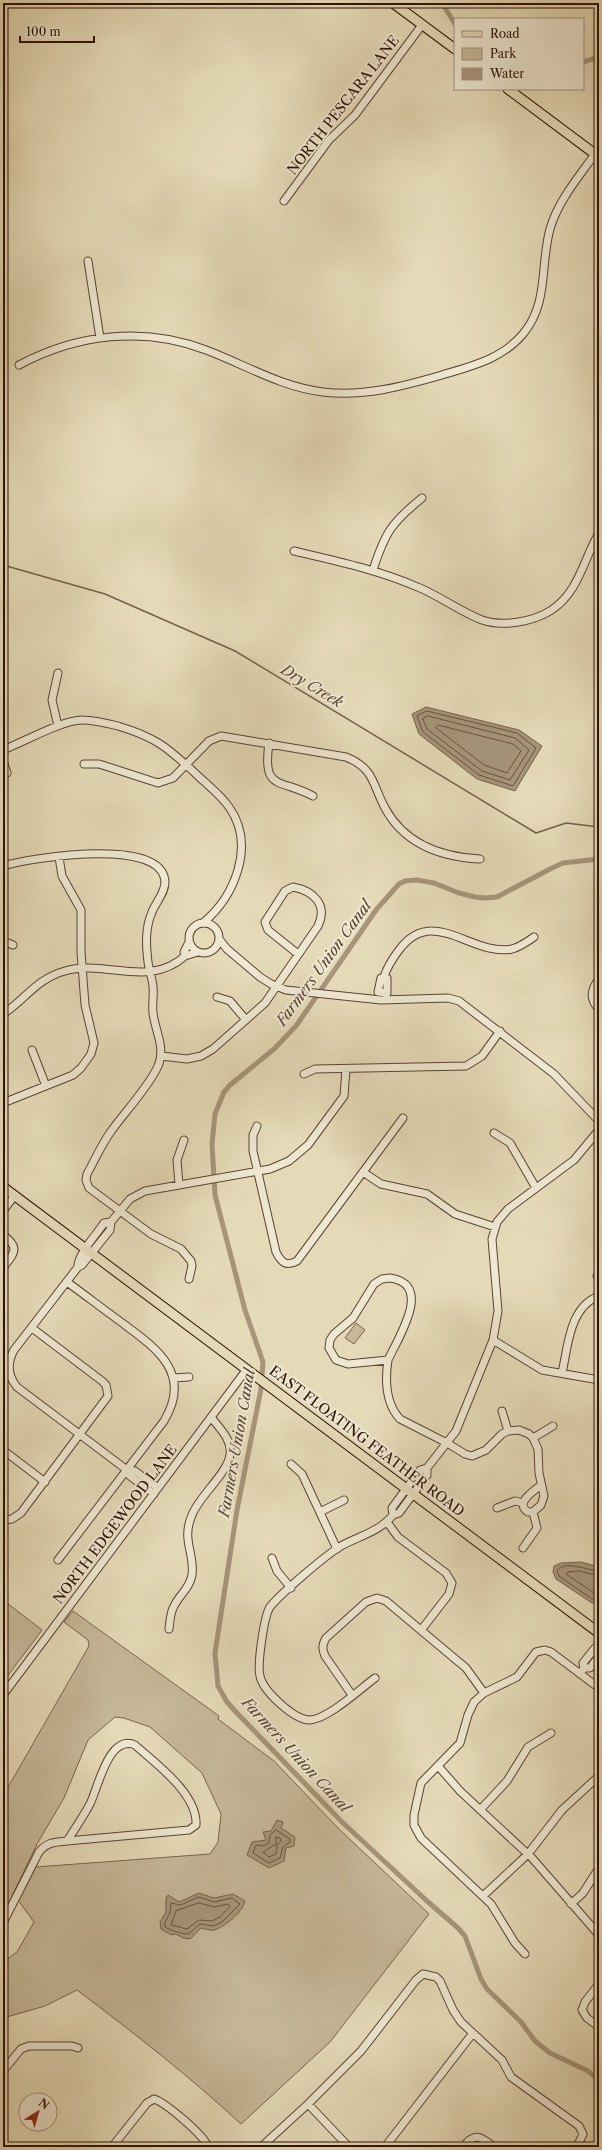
<svg xmlns="http://www.w3.org/2000/svg" width="602" height="2150" viewBox="0 0 602 2150" font-family="'Libre Caslon Text',serif">
  <rect width="100%" height="100%" fill="#e5dab8"/>
  <filter id="stains"><feTurbulence type="fractalNoise" baseFrequency=".005" numOctaves="4"/><feColorMatrix values="0 0 0 0 .2 0 0 0 0 .09 0 0 0 0 .02 0 0 0 .5 -.17"/></filter>
  <radialGradient id="worn" r=".72"><stop offset=".6" stop-color="#630" stop-opacity="0"/><stop offset="1" stop-color="#630" stop-opacity=".3"/></radialGradient>
  <path fill="#c6b899" stroke="#7a644e" d="M 356,1323 L 365,1330 L 354,1344 L 345,1338 Z
    M 3,1600 L 42,1630 L 3,1682 Z
    M 73,1611 L 219,1716 L 218,1719 L 274,1761 L 339,1829 L 429,1914 L 330,2042 L 241,2124 C 189,2076 134,2033 77,1990 L 45,2006 L 3,2018 L 3,1962 L 17,1952 L 34,1922 L 18,1900 L 36,1867 L 210,1854 L 218,1842 L 221,1814 L 202,1773 L 150,1727 L 124,1718 L 115,1717 L 88,1740 L 64,1798 L 37,1844 L 3,1915 L 3,1796 L 89,1646 L 88,1640 L 64,1622 Z"/>
  <path fill="#a6957a" stroke="#76604a" d="M 426,707 L 519,730 L 542,746 L 515,791 L 477,779 L 419,734 L 412,714 Z
    M 581,1562 L 599,1567 L 599,1602 L 592,1603 L 556,1579 L 553,1572 L 554,1566 L 561,1563 Z
    M 277,1820 L 283,1822 L 281,1828 L 295,1837 L 294,1846 L 286,1848 L 284,1861 L 269,1868 L 247,1855 L 252,1842 L 266,1840 L 263,1832 L 271,1831 Z
    M 199,1893 L 214,1898 L 233,1894 L 245,1901 C 243,1912 225,1927 214,1930 C 210,1931 206,1929 201,1928 L 190,1939 L 183,1938 L 176,1934 L 171,1935 L 161,1929 L 160,1922 L 166,1912 L 166,1898 L 168,1895 L 179,1902 Z"/>
  <g fill="none" stroke-linecap="round" stroke-linejoin="round">
    <path stroke="#6a523e" stroke-width="1" d="M 427,711 L 517,733 L 536,748 L 513,786 L 479,775 L 423,732 L 417,716 Z
      M 428,716 L 515,738 L 529,750 L 510,780 L 482,771 L 427,729 L 423,719 Z
      M 438,725 L 513,744 L 521,751 L 507,773 L 484,765 L 436,728 Z
      M 599,1571 C 589,1571 564,1559 557,1571 L 559,1576 L 592,1599 L 599,1598
      M 599,1576 L 579,1571 L 568,1572 L 566,1574 L 594,1593 L 599,1593
      M 276,1830 L 290,1839 L 290,1842 L 283,1847 L 280,1858 L 269,1863 L 253,1853 L 256,1845 L 263,1846 L 269,1843 L 270,1836 Z
      M 276,1837 L 280,1838 L 281,1841 L 277,1845 L 276,1854 L 269,1857 L 263,1852 L 276,1844 Z
      M 199,1897 L 214,1902 L 232,1898 L 240,1904 L 222,1922 L 213,1926 L 200,1924 L 188,1934 C 182,1934 170,1930 165,1927 L 165,1922 L 170,1913 L 171,1903 L 180,1905 Z
      M 199,1903 L 214,1907 L 228,1904 L 230,1906 L 220,1917 L 212,1921 L 199,1920 L 187,1929 L 171,1925 L 176,1911 Z"/>
    <path stroke="#76604a" stroke-width="1.5" d="M 3,565 L 105,594 L 235,651 L 536,833 L 566,823 L 599,827"/>
    <path stroke="#a6957a" stroke-width="5" d="M 442,3 L 455,24
      M 583,62 L 599,57
      M 599,859 L 563,863 L 552,868 L 497,897 L 485,898 L 475,897 L 459,893 L 434,883 L 417,880 L 405,881 L 399,884 L 376,910 L 296,1026 L 274,1049 L 230,1085 L 224,1092 L 215,1114 L 212,1144 L 215,1195 L 245,1310 L 263,1362 L 261,1389 L 237,1510 L 215,1653 L 218,1686 L 227,1702 L 236,1712 L 341,1821 L 427,1901 L 458,1928 L 465,1936 L 481,1979 L 487,1989 L 521,2022 L 535,2041 L 550,2053 L 588,2071 L 599,2080"/>
    <defs>
      <path id="minor" d="M 284,201 L 329,140 L 355,115 L 422,25
        M 88,261 L 100,338
        M 19,365 C 77,334 144,326 206,350 C 246,365 281,387 323,392 C 364,397 404,386 442,375 C 472,366 502,359 523,334 C 549,303 540,265 550,229 C 558,201 578,178 595,154
        M 294,551 C 337,561 379,570 420,588 C 441,597 461,612 482,620 C 502,627 532,622 550,611 C 579,593 583,560 599,533
        M 373,570 C 385,533 391,523 422,498
        M 58,673 L 52,700 L 58,726
        M 269,743 C 262,792 280,778 313,796
        M 3,750 C 24,742 62,720 82,720 C 94,720 106,723 118,726 C 155,737 167,747 195,773 C 206,784 220,794 229,807 C 256,845 235,896 203,923
        M 3,761 L 7,773
        M 84,764 L 99,764 L 158,783 L 173,778 L 209,741 L 221,736 L 346,757 C 375,769 372,784 385,808 C 405,845 441,857 480,859
        M 3,866 C 30,858 163,836 165,882 C 165,893 156,902 152,912 C 145,928 146,945 148,962 C 149,970 152,978 153,986 C 154,995 152,1004 153,1013 C 155,1031 166,1048 158,1066 C 150,1085 125,1112 112,1130 C 102,1143 95,1160 87,1174 L 86,1180 L 89,1188 L 151,1234 L 181,1249 L 191,1261 L 192,1266 L 189,1279
        M189 938a15 15 0 1 1 30 0a15 15 0 1 1-30 0Z
        M 219,939 L 227,949 L 260,977 L 271,984 L 286,990 L 381,1000 L 448,998 L 459,1001 L 554,1074 L 599,1121
        M 3,941 L 13,945
        M 189,942 L 184,952 L 185,956 L 198,952
        M 384,977 L 387,978 L 387,993 L 378,992 L 381,978 L 384,977 C 387,967 393,958 399,950 C 433,904 471,957 512,949 C 520,947 527,942 534,937
        M 599,979 C 591,989 589,999 599,1009
        M 217,997 L 230,1001 L 246,1020
        M 3,1014 C 26,999 36,979 65,971 C 105,959 148,989 185,956
        M 32,1050 L 46,1086
        M 161,1056 L 187,1059 L 201,1056 L 213,1049 L 265,1003 L 318,926 C 328,905 314,891 293,887 L 285,891 L 265,922 L 268,930 L 298,954
        M 304,1074 L 315,1069 L 466,1066 L 482,1056 L 500,1031
        M 3,1103 L 73,1075 L 81,1068 L 91,1054 L 94,1043 L 85,1005 L 81,952 L 81,910 L 62,876 L 59,857
        M 257,1126 L 253,1135 L 253,1151 L 276,1252 C 281,1262 286,1267 297,1261 L 403,1118
        M 494,1133 L 510,1143 L 536,1188
        M 363,1172 L 381,1184 L 427,1194 L 455,1214 L 495,1227
        M 179,1185 L 177,1160 L 184,1140
        M 3,1211 L 15,1195
        M 111,1222 L 130,1199 L 145,1191 L 270,1169 L 289,1161 L 308,1145 L 344,1096 L 346,1069
        M 111,1222 L 110,1230 L 82,1265 L 78,1267 C 77,1255 97,1234 104,1223 Z
        M 3,1235 C 21,1248 14,1253 3,1268
        M 78,1267 L 14,1350 C 7,1363 7,1375 17,1387 L 127,1470
        M 597,1276 L 599,1280
        M 390,1278 C 434,1284 398,1338 388,1360 L 348,1364 L 336,1360 L 329,1348 L 330,1340 L 334,1334 L 353,1318 L 374,1284 L 382,1279 Z
        M 493,1340 L 542,1370 L 599,1380
        M 388,1360 C 385,1380 386,1404 400,1419 L 447,1443 L 465,1454 L 472,1456 L 486,1450 L 502,1434 L 508,1431 L 519,1430 L 529,1434 L 533,1438 L 538,1449 L 539,1473 L 544,1496 L 541,1505 L 533,1512 L 528,1512 C 514,1503 534,1491 541,1485
        M 562,1373 C 568,1347 569,1307 599,1296
        M 173,1378 L 189,1377
        M 502,1411 L 508,1431
        M 533,1438 L 553,1426
        M 3,1450 L 45,1482
        M 291,1464 L 302,1474 L 337,1549
        M 427,1468 L 427,1475 L 399,1513 L 393,1515 L 392,1508 L 420,1470 L 427,1468 L 456,1431 L 493,1340 L 498,1311 L 492,1239 L 497,1222 L 508,1209 L 574,1160 L 599,1130
        M 154,1494 L 130,1476 L 127,1470 L 135,1471 L 158,1488
        M 497,1508 L 515,1501 L 523,1503
        M 320,1512 L 344,1500
        M 3,1520 L 12,1519 L 21,1513 L 108,1396 L 106,1385 L 102,1381 L 32,1328
        M 387,1522 L 398,1537 L 446,1573 L 452,1583 L 449,1594 L 422,1629
        M 523,1548 L 537,1528 L 533,1512
        M 272,1558 L 277,1571 L 291,1588
        M 58,1560 L 164,1421 C 193,1373 156,1348 121,1322 C 103,1309 85,1295 67,1282
        M 169,1629 C 170,1622 170,1613 174,1606 C 180,1594 190,1588 192,1575 C 195,1553 181,1540 192,1515 C 199,1496 229,1472 230,1454 C 232,1439 219,1428 211,1417
        M 584,1668 L 590,1668 L 599,1656
        M 580,1674 L 584,1668 L 583,1663 L 595,1648 L 599,1648
        M 375,1678 C 360,1689 328,1719 310,1720 C 294,1720 263,1691 260,1676 C 257,1665 264,1616 270,1607 C 280,1594 326,1555 341,1546 C 359,1536 379,1532 393,1515
        M 3,1695 L 247,1369
        M 352,1695 L 325,1656 C 322,1649 322,1645 326,1638 L 366,1602 L 377,1598 L 386,1601 L 466,1668 L 484,1693
        M 438,1766 L 460,1791 L 532,1858 L 599,1935
        M 480,1810 L 507,1781 L 528,1747 L 551,1733
        M 483,1896 L 528,1854 L 562,1810 L 599,1776
        M 571,1904 L 583,1893 L 599,1868
        M 3,1923 L 39,1852 C 47,1842 55,1842 67,1841 C 75,1829 83,1817 90,1804 C 98,1788 109,1733 135,1745 C 156,1764 198,1794 196,1825 L 189,1830 L 67,1841
        M 525,1954 L 515,1943 L 491,1904 L 421,1838 L 414,1825 L 414,1815 L 421,1783 L 460,1743 L 468,1715 L 474,1702 L 484,1693 L 517,1677 L 536,1652 L 545,1650 L 551,1652 L 599,1688
        M 599,1984 L 585,2002 L 582,2010 L 587,2018 L 599,2027
        M 3,2071 L 21,2049 L 29,2046 L 72,2046 L 78,2048
        M 308,2104 L 349,2147
        M 112,2147 L 147,2103 L 154,2099 C 166,2103 204,2135 208,2147
        M 261,2147 L 308,2104 L 361,2051 L 416,1980 L 423,1974 L 436,1977 L 440,1981 L 453,2010 L 461,2022 L 502,2060 L 511,2077 L 579,2126 L 583,2134 L 577,2147
        M 385,2147 L 473,2033
        M 463,2147 C 475,2131 481,2137 494,2147"/>
      <path id="major" d="M 393,3 L 455,49
        M 508,89 L 599,157
        M 3,1187 L 599,1633"/>
    </defs>
    <use href="#minor" stroke="#5b4230" stroke-width="9"/>
    <use href="#major" stroke="#2d1003" stroke-width="11"/>
    <use href="#minor" stroke="#eee7d1" stroke-width="7"/>
    <use href="#major" stroke="#e5dab8" stroke-width="9"/>
  </g>
  <g text-anchor="middle" stroke-width="4" stroke-linejoin="round" paint-order="stroke">
    <g font-size="14" fill="#2d1003" stroke="#eee7d1">
      <text transform="translate(343 105) rotate(-52)" y="5">NORTH PESCARA LANE</text>
      <text transform="translate(367 1441) rotate(37)" y="5">EAST FLOATING FEATHER ROAD</text>
      <text transform="translate(115 1524) rotate(-53)" y="5">NORTH EDGEWOOD LANE</text>
    </g>
    <g font-size="15" font-style="italic" fill="#5d4533" stroke="#eee7d1">
      <text transform="translate(312 686) rotate(31)" y="5">Dry Creek</text>
      <text transform="translate(324 963) rotate(-54)" y="5">Farmers Union Canal</text>
      <text transform="translate(237 1443) rotate(-80)" y="5">Farmers Union Canal</text>
      <text transform="translate(296 1755) rotate(47)" y="5">Farmers Union Canal</text>
    </g>
  </g>
  <rect width="602" height="2150" fill="none" stroke="#e5dab8" stroke-width="16"/>
  <rect x="4" y="4" width="594" height="2142" fill="none" stroke="#2d1003" stroke-width="2"/>
  <rect x="8" y="8" width="586" height="2134" fill="none" stroke="#2d1003"/>
  <rect x="454" y="18" width="130" height="72" fill="#eee7d1" stroke="#a1917f"/>
  <rect x="462" y="31" width="20" height="6" fill="#e5dab8" stroke="#a1917f"/>
  <text x="490" y="38" font-size="12" fill="#2d1003">Road</text>
  <rect x="462" y="48" width="20" height="12" fill="#c6b899" stroke="#a1917f"/>
  <text x="490" y="58" font-size="12" fill="#2d1003">Park</text>
  <rect x="462" y="68" width="20" height="12" fill="#a6957a" stroke="#a1917f"/>
  <text x="490" y="78" font-size="12" fill="#2d1003">Water</text>
  <g transform="translate(38 2112) rotate(37)"><circle r="19" fill="#eee7d1" stroke="#a1917f"/>
  <path d="M0-3L7 15L0 10L-7 15Z" fill="#8f2418"/>
  <text y="-6" font-size="11" font-weight="bold" text-anchor="middle" fill="#2d1003">N</text>
  </g>
  <path d="M20 36v6h74v-6" fill="none" stroke="#2d1003" stroke-width="2"/>
  <text x="26" y="36" font-size="12" fill="#2d1003" stroke="#eee7d1" stroke-width="3" paint-order="stroke">100 m</text>
  <rect width="100%" height="100%" filter="url(#stains)"/>
  <rect width="100%" height="100%" fill="url(#worn)"/>
</svg>
